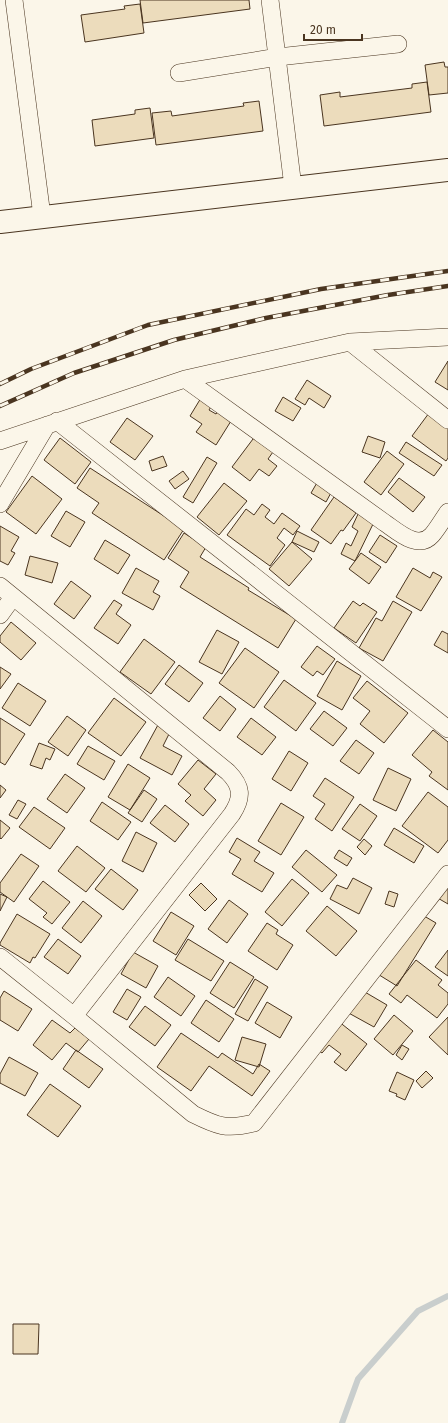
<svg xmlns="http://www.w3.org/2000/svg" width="448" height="1423" viewBox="0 0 448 1423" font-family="'Fira Sans',sans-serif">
  <rect width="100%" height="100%" fill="#fbf6e9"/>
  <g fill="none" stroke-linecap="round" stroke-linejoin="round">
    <path stroke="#c9cecd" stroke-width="6" d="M 342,1423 L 358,1379 L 418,1311 L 448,1296"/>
  </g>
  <path fill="#ecdcbc" stroke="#4a3520" d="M 140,0 L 249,0 L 250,9 L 143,23 Z
    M 140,4 L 144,33 L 85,42 L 81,15 L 125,9 L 124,6 Z
    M 444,62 L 445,67 L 448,67 L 448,93 L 429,95 L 425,65 Z
    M 427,82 L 431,112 L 324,126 L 320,95 L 340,92 L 340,97 L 412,88 L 412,84 Z
    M 259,101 L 263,131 L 156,145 L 152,113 L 171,111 L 172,116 L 244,106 L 243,103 Z
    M 150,108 L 154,138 L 95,146 L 92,120 L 135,114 L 135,110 Z
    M 448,361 L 448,390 L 435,382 Z
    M 307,380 L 331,396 L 324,408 L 309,398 L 305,405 L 295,399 Z
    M 204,393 L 215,400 L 209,410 L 216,414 L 223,404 L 236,413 L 216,445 L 196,432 L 202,424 L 190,416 Z
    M 283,397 L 301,408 L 293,421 L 275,411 Z
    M 429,413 L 448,428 L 448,458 L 446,461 L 412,436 Z
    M 127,418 L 153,436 L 135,460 L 110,442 Z
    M 259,431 L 278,445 L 268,459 L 277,466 L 269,476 L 259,469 L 250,481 L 232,467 Z
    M 368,436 L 385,442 L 380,458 L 362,452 Z
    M 60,438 L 91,462 L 75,484 L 44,460 Z
    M 406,442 L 442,465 L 434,476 L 399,453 Z
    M 387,451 L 404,464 L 381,495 L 364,482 Z
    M 163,456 L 167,466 L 152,471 L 149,461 Z
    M 207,457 L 217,463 L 193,503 L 183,497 Z
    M 90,468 L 184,529 L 164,560 L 92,513 L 99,503 L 77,488 Z
    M 183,471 L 189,479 L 175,489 L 169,481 Z
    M 32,476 L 62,499 L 36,534 L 6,512 Z
    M 399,478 L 425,497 L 413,512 L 388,492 Z
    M 318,481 L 333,489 L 326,502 L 311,493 Z
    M 224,483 L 247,501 L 219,535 L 197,517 Z
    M 334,497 L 356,513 L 343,531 L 341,530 L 331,544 L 311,530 Z
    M 262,504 L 270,510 L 265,517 L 274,524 L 282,513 L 300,526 L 293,535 L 284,528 L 277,538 L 285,545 L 270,566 L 227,535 L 246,509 L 254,515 Z
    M 66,511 L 85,522 L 70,547 L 51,536 Z
    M 359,512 L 375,520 L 355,561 L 341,554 L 346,543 L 351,546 L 358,531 L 352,527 Z
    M 0,526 L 19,537 L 11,551 L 15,553 L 8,565 L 0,561 Z
    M 297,531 L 319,542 L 314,552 L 292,542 Z
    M 184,533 L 206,547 L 200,557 L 249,588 L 248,590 L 296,619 L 278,648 L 180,587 L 189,572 L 168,558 Z
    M 380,535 L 397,546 L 386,563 L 369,552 Z
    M 105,540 L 130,555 L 118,574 L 94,559 Z
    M 292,542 L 312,559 L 289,586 L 269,569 Z
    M 361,553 L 381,567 L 369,584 L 349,569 Z
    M 30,556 L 58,563 L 52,583 L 25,575 Z
    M 136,568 L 159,581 L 153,592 L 160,596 L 153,610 L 122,593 Z
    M 413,568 L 430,578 L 433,572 L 442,577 L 421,611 L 396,597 Z
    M 71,581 L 91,596 L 74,619 L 54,604 Z
    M 114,600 L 122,605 L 116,614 L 131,625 L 118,644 L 94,628 Z
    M 353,601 L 360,606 L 363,603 L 377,612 L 356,643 L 334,628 Z
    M 393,601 L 412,612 L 383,661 L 359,648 L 376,618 L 382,621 Z
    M 11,622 L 36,643 L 21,660 L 0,642 L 0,636 Z
    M 217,630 L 239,642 L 222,674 L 199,662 Z
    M 442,631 L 448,634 L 448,653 L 434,645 Z
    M 144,639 L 175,662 L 151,694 L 120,672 Z
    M 317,646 L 335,659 L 323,675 L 317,671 L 313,676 L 301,667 Z
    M 245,648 L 279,672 L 254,708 L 219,683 Z
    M 337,661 L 361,676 L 342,710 L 317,696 Z
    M 179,665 L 203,683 L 189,702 L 165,684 Z
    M 0,667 L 11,674 L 0,689 Z
    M 284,680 L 316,703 L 296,731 L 264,707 Z
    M 367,681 L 408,713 L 384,743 L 360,724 L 370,711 L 353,698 Z
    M 18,683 L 46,701 L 30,726 L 2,708 Z
    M 220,696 L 236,709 L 220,731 L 203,718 Z
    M 114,698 L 146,722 L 121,756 L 88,733 Z
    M 324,711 L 347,728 L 333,746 L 310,729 Z
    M 67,716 L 86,730 L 68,756 L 48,742 Z
    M 0,718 L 25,734 L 5,765 L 0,762 Z
    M 251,718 L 276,737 L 262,755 L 237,737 Z
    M 159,723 L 171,730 L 163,746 L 182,756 L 172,775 L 140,758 Z
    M 433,730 L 448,742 L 448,790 L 429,776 L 432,772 L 412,755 Z
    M 356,740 L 374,753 L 359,774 L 340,761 Z
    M 39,743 L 55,749 L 50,760 L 46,758 L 42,769 L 30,765 Z
    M 88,746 L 115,761 L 104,780 L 77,764 Z
    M 289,751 L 308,763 L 291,791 L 272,779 Z
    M 198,760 L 216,774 L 204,789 L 216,800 L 203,816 L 185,801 L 191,795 L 178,784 Z
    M 128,764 L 150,778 L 130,810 L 108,797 Z
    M 388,768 L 411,779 L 396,811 L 373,800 Z
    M 65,774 L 85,788 L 67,813 L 47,799 Z
    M 325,778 L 354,797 L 332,831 L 315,819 L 325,804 L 313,796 Z
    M 0,785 L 6,790 L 0,798 Z
    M 144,790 L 157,799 L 142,822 L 128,813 Z
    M 428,792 L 448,807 L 448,840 L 438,853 L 402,826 Z
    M 18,800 L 26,804 L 17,819 L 9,815 Z
    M 102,802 L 131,822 L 118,840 L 90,821 Z
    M 281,803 L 304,817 L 281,855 L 258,841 Z
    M 360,804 L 377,816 L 360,841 L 342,829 Z
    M 165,805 L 189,824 L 175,842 L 150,823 Z
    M 34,807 L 65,828 L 50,849 L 19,827 Z
    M 0,820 L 10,828 L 1,839 L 0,838 Z
    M 394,828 L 424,846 L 414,863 L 384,845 Z
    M 136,832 L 157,843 L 143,872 L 122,861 Z
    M 237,838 L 260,852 L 254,861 L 274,873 L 262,892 L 232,874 L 241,859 L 229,852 Z
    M 364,839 L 372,846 L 365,855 L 357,847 Z
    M 77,846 L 105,868 L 86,892 L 58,871 Z
    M 306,850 L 337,875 L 322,892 L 292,867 Z
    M 339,850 L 352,858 L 347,866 L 334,858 Z
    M 21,854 L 39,866 L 14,902 L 0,892 L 0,883 Z
    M 111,869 L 138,890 L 123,910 L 95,889 Z
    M 353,878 L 372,888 L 359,914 L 330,899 L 337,885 L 347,889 Z
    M 448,878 L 448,904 L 436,897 Z
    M 292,879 L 309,893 L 282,926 L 265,912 Z
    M 43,881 L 70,902 L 52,924 L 43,917 L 47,913 L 29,899 Z
    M 201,883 L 217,899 L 205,911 L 189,895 Z
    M 389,891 L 398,894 L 394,907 L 385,904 Z
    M 0,894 L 7,897 L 0,911 Z
    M 229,900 L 248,914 L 227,943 L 208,929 Z
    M 83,901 L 102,916 L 81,943 L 62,928 Z
    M 327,906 L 357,931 L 336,956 L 306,931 Z
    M 414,910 L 436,923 L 397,986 L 376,973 Z
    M 171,912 L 194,926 L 176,955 L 153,941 Z
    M 17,914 L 50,934 L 35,958 L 33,957 L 30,963 L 0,945 L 0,943 Z
    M 267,923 L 278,930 L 276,934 L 293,945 L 277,970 L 248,951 Z
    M 58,939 L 81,956 L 68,974 L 44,957 Z
    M 188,939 L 224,961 L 211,981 L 175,960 Z
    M 448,950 L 448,976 L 435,967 Z
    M 133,952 L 158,966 L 146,988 L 121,974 Z
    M 416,960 L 442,980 L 438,985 L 448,993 L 448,1004 L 437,1018 L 407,995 L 401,1003 L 389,994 Z
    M 230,962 L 254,977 L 234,1008 L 210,993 Z
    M 168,977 L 195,996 L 181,1016 L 154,997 Z
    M 255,979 L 268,987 L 248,1021 L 235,1014 Z
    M 358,988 L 387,1005 L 374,1027 L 345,1011 Z
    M 127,989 L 141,997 L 127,1020 L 113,1012 Z
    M 4,991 L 32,1009 L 18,1031 L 0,1020 L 0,998 Z
    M 206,1000 L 234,1019 L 219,1042 L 191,1023 Z
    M 267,1002 L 292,1017 L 280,1038 L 255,1023 Z
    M 145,1006 L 171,1025 L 155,1046 L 129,1027 Z
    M 394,1015 L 413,1031 L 393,1055 L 374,1039 Z
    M 333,1017 L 367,1044 L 346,1071 L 334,1062 L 341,1054 L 329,1045 L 322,1053 L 311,1045 Z
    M 448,1017 L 448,1055 L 429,1037 Z
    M 52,1020 L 70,1033 L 75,1028 L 89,1039 L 78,1052 L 66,1043 L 52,1060 L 33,1045 Z
    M 181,1033 L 218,1058 L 222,1053 L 253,1074 L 259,1064 L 270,1071 L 252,1096 L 209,1066 L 191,1091 L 157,1067 Z
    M 242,1037 L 266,1044 L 259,1067 L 235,1060 Z
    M 402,1045 L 409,1049 L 402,1060 L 396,1055 Z
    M 76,1050 L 103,1069 L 89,1088 L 63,1069 Z
    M 9,1057 L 38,1073 L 25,1096 L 0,1083 L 0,1074 Z
    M 426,1071 L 433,1078 L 422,1088 L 416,1081 Z
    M 397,1072 L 414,1080 L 405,1100 L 396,1096 L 397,1094 L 389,1091 Z
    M 50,1084 L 81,1106 L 58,1137 L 27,1115 Z
    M 13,1324 L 39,1324 L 38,1354 L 13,1354 Z"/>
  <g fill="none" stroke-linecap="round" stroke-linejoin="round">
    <defs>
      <path id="minor" d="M 14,0 L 42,216
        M 270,0 L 293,187
        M 179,73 L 278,57 L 398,44
        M 350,342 L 448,420
        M 185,379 L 385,523 C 397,531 418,551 432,535 C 438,528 443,519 448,512
        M 57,421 L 448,729
        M 0,441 L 185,379 L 350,342 L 448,337
        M 0,504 L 47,425
        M 0,586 L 228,772 C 242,786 243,797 232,814 L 74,1016
        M 0,615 L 13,597
        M 0,957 L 74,1016 L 193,1114 C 217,1126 226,1130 254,1123 L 448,874"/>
      <path id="secondary" d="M 0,222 L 448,170"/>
    </defs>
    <use href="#minor" stroke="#4a3520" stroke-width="18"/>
    <use href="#secondary" stroke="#4a3520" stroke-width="24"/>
    <use href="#minor" stroke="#fbf6e9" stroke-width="17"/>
    <use href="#secondary" stroke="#fbf6e9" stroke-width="22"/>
    <defs>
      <path id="rail" d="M 0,384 L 31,369 L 148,325 L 321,289 L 448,271
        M 0,406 L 74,373 L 174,340 L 266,318 L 388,295 L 448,286"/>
    </defs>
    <use href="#rail" stroke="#4a3520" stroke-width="4.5"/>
    <use href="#rail" stroke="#fbf6e9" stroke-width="3" stroke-dasharray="9" stroke-linecap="butt"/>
  </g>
  <path d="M304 34v6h58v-6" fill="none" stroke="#4a3520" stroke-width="2"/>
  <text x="310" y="34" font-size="12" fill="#4a3520" stroke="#fbf6e9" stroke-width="3" paint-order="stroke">20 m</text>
</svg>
